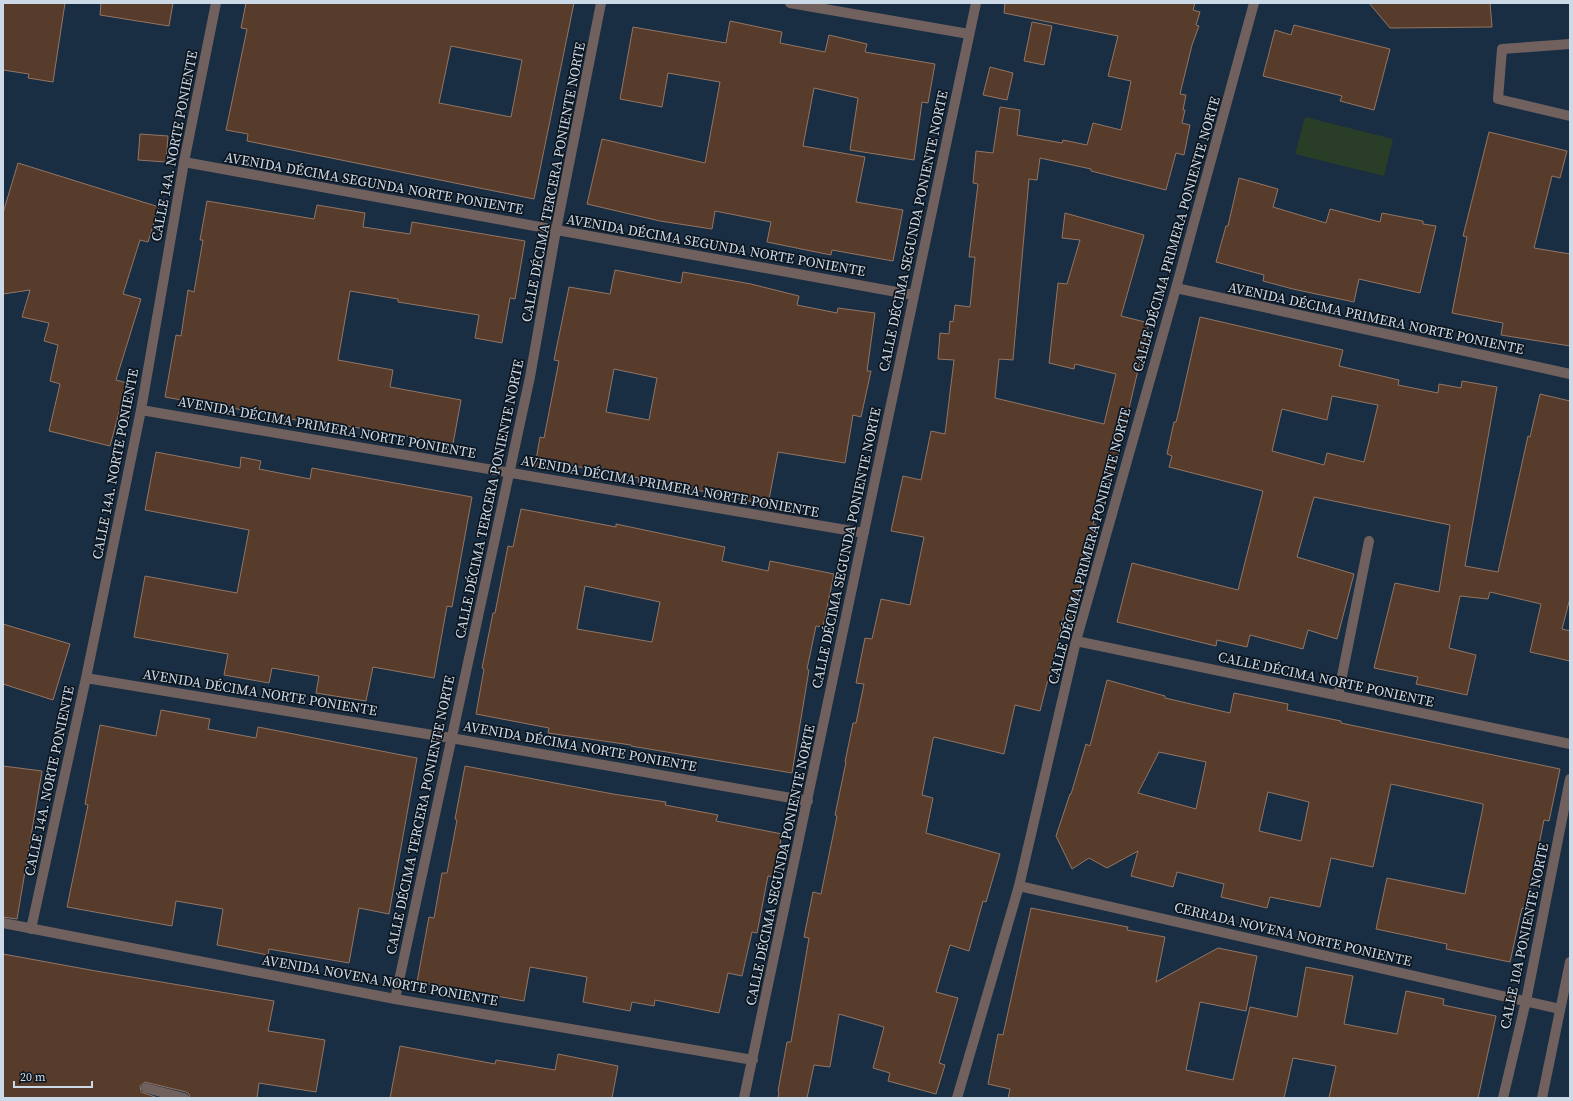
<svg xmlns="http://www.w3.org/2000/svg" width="1573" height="1101" viewBox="0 0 1573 1101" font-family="'Source Serif 4',serif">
  <rect width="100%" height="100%" fill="#192e43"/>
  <path fill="#2a3d26" d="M 1305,117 L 1393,139 L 1384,176 L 1295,154 Z"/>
  <path fill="#573b2b" stroke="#937563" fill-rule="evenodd" d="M 3,3 L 65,3 L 53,82 L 28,78 L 29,74 L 3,70 Z
    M 101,3 L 173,3 L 169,26 L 100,15 Z
    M 246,3 L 574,3 L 534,199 L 247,141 L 248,134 L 226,130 L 247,29 L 241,28 ZM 451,46 L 522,60 L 511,117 L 439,103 Z
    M 1005,3 L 1195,3 L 1193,10 L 1200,12 L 1196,25 L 1199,26 L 1192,45 L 1180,94 L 1186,95 L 1183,110 L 1185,110 L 1182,123 L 1190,125 L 1184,155 L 1176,153 L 1166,190 L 1091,171 L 1091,169 L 1040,158 L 1037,180 L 1029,179 L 1013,360 L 999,359 L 995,398 L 1104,424 L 1116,374 L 1075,364 L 1074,369 L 1049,363 L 1058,283 L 1067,284 L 1080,240 L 1062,238 L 1065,213 L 1144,235 L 1121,316 L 1149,323 L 1113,477 L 1105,476 L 1093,524 L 1096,525 L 1073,618 L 1064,616 L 1040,711 L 1015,705 L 1004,754 L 934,737 L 933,739 L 922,795 L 933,798 L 926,833 L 1000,854 L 986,902 L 983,901 L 969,951 L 950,945 L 936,992 L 958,998 L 939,1063 L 945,1065 L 936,1094 L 888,1081 L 890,1073 L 873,1068 L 884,1027 L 839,1014 L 830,1067 L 814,1065 L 807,1098 L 778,1098 L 779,1092 L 778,1091 L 787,1042 L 791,1042 L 809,938 L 804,937 L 813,892 L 821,894 L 837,816 L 835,815 L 846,762 L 845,762 L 853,723 L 856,723 L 864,684 L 856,683 L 865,638 L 872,639 L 881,599 L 910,605 L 924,537 L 891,531 L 903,476 L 921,480 L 931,431 L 945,434 L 954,360 L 938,359 L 940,333 L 949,334 L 950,321 L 953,322 L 955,305 L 970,307 L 975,257 L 969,257 L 978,184 L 973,183 L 976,151 L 993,153 L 1000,107 L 1020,110 L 1017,135 L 1062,143 L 1063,140 L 1087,145 L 1093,123 L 1121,130 L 1131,81 L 1108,76 L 1118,36 L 1004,13 Z
    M 1369,3 L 1490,3 L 1492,27 L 1390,28 Z
    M 730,21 L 782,32 L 780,43 L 825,52 L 829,35 L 867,44 L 865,52 L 935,64 L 928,103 L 922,102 L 914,160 L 850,150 L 858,98 L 814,88 L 803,146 L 865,157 L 856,202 L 903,210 L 893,261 L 832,250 L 831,255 L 767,242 L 771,222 L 715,211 L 712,229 L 660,221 L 587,204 L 602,139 L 705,163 L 720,82 L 668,73 L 662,107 L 620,99 L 633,27 L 726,43 Z
    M 1032,22 L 1052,26 L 1044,65 L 1024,61 Z
    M 1294,25 L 1390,49 L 1374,110 L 1340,101 L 1342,96 L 1263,76 L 1275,30 L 1291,35 Z
    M 990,67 L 1013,73 L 1007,100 L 983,95 Z
    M 1489,132 L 1567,151 L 1560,178 L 1552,176 L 1534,248 L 1570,254 L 1570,346 L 1501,335 L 1503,323 L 1452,313 L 1467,237 L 1463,236 Z
    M 140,134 L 168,136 L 166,162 L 138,160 Z
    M 18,163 L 159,207 L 148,242 L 140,240 L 123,294 L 141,299 L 116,380 L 127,383 L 110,446 L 49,431 L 60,384 L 50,381 L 58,345 L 44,341 L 49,323 L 22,317 L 30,290 L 3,294 L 3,213 Z
    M 1239,178 L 1278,189 L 1273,207 L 1326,223 L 1330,209 L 1380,222 L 1382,213 L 1423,221 L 1423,224 L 1436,226 L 1420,293 L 1359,279 L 1354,302 L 1293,289 L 1263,281 L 1264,275 L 1216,262 L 1226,226 L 1228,226 Z
    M 207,201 L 314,219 L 317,205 L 365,213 L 363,227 L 410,234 L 412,222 L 525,241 L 515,299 L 510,298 L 502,343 L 475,338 L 479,315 L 398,302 L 398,299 L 350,291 L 338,360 L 393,370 L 390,387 L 461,400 L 453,444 L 324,422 L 323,425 L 232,408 L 232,409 L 165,397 L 176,335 L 181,336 L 188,290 L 194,292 L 203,240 L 200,240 Z
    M 615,270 L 681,283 L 683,272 L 751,284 L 799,296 L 797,305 L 837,313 L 838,308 L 875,313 L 867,371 L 871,371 L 861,417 L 853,415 L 845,463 L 778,452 L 768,505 L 687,488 L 687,491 L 638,482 L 639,478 L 563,464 L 562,471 L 535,466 L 540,437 L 544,438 L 559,361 L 554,360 L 569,287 L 610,294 ZM 614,369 L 657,378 L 649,420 L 606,412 Z
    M 1200,317 L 1343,350 L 1339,366 L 1399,380 L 1398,385 L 1438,393 L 1439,384 L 1461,388 L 1462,381 L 1497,387 L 1465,566 L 1498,572 L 1528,436 L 1530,437 L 1540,394 L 1570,401 L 1570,598 L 1562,629 L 1570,631 L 1570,661 L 1530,652 L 1541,604 L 1490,592 L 1488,599 L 1460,596 L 1449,648 L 1476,655 L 1467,695 L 1416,684 L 1418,677 L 1374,668 L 1395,583 L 1439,592 L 1450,525 L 1314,497 L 1297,557 L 1354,574 L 1337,639 L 1308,630 L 1303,649 L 1250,635 L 1247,647 L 1217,640 L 1216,646 L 1117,622 L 1132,563 L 1238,590 L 1263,491 L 1169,467 L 1172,456 L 1167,454 L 1174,422 L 1176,422 L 1179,410 ZM 1332,396 L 1378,405 L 1364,462 L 1327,453 L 1324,465 L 1272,451 L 1282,409 L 1327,420 Z
    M 156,452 L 240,468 L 241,457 L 261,461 L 259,469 L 310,479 L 312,468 L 472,497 L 452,607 L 447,606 L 434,678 L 373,667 L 366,701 L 316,693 L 319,676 L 272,668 L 269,683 L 224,675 L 228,654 L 134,637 L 145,576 L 237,593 L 249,530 L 145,510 Z
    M 521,509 L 616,527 L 616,524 L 725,547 L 722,561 L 768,571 L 770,561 L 834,574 L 823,627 L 816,626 L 807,669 L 809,670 L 792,773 L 631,746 L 631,745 L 548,733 L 549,728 L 476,714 L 484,669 L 482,668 L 493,613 L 495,613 L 508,546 L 513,547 ZM 585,586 L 660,602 L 652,642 L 577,629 Z
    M 3,624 L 70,644 L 53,700 L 3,684 Z
    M 1107,680 L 1165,696 L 1165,698 L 1230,713 L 1234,693 L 1288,704 L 1287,710 L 1341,721 L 1341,723 L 1560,769 L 1549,821 L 1544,820 L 1526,909 L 1522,908 L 1510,962 L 1446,949 L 1447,944 L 1376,929 L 1387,878 L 1465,894 L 1483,807 L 1483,804 L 1391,784 L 1373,867 L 1331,858 L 1320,907 L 1270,897 L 1267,908 L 1221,897 L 1224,884 L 1177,872 L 1173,887 L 1131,876 L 1138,851 L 1107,868 L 1089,858 L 1072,869 L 1056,836 L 1070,794 L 1071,794 L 1086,744 L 1090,746 ZM 1159,752 L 1206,762 L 1196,809 L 1138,793 ZM 1268,792 L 1309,802 L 1301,841 L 1259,831 Z
    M 161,710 L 210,719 L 208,729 L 256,738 L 258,727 L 417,758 L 389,914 L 359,908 L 349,963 L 269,949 L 268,955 L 217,945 L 223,909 L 176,901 L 172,926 L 67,907 L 88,805 L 85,804 L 100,725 L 156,736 Z
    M 3,766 L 42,771 L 17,919 L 3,917 Z
    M 465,766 L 613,794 L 666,802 L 665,805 L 718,815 L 716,821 L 782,834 L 774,877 L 768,876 L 757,933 L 752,932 L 742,976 L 728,973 L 719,1013 L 655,1000 L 654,1006 L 632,1002 L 630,1011 L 583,1002 L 587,977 L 530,967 L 524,1001 L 417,982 L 429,917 L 434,918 L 442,873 L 447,873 L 457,820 L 455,819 Z
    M 1031,908 L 1128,927 L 1127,930 L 1165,937 L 1156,982 L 1218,948 L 1257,956 L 1246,1011 L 1200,1002 L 1186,1070 L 1233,1080 L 1250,1007 L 1297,1017 L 1306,967 L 1353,976 L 1344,1024 L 1397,1034 L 1406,991 L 1444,999 L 1443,1005 L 1496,1016 L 1478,1098 L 1329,1098 L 1336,1066 L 1293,1058 L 1284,1098 L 1008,1098 L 1010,1089 L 988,1084 L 998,1034 L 1003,1035 Z
    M 3,954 L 96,971 L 274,1001 L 268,1031 L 325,1040 L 316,1092 L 259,1083 L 257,1098 L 190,1098 L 189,1094 L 186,1092 L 145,1082 L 140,1086 L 141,1092 L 158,1098 L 3,1098 Z
    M 400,1046 L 495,1064 L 496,1060 L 555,1070 L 558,1054 L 618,1066 L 612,1098 L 390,1098 Z"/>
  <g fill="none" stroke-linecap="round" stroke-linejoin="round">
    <path stroke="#71615e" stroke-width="10" d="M 790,3 L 969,34
      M 1570,44 L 1502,49 L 1498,99 L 1570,116
      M 184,162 L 913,295
      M 1176,288 L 1570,374
      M 141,410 L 864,533
      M 1076,641 L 1570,744
      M 86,678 L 451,738 L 808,801
      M 1338,696 L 1369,541
      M 1019,886 L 1560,1009
      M 3,923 L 395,999 L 753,1060
      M 31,929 L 86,678 L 141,410 L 184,162 L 216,3
      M 395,999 L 530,377 L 556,230 L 601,3
      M 146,1088 L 184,1098
      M 744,1098 L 976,3
      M 957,1098 L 1019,886 L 1076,641 L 1176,288 L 1254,3
      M 1503,1098 L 1526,1001 L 1570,779
      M 1542,1098 L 1570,962"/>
  </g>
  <g text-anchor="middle" stroke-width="3.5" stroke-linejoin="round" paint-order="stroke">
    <g font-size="14" fill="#ccd9e6" stroke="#0d161f">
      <text transform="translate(174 146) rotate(-79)" y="5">CALLE 14A. NORTE PONIENTE</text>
      <text transform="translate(553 182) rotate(-79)" y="5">CALLE DÉCIMA TERCERA PONIENTE NORTE</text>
      <text transform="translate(374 183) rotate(10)" y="5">AVENIDA DÉCIMA SEGUNDA NORTE PONIENTE</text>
      <text transform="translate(913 231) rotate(-78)" y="5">CALLE DÉCIMA SEGUNDA PONIENTE NORTE</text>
      <text transform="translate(1176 234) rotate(-74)" y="5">CALLE DÉCIMA PRIMERA PONIENTE NORTE</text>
      <text transform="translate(716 245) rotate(10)" y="5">AVENIDA DÉCIMA SEGUNDA NORTE PONIENTE</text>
      <text transform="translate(1376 318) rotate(12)" y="5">AVENIDA DÉCIMA PRIMERA NORTE PONIENTE</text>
      <text transform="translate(327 427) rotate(10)" y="5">AVENIDA DÉCIMA PRIMERA NORTE PONIENTE</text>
      <text transform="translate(115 464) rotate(-79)" y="5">CALLE 14A. NORTE PONIENTE</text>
      <text transform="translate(670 486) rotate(10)" y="5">AVENIDA DÉCIMA PRIMERA NORTE PONIENTE</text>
      <text transform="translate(489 499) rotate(-78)" y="5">CALLE DÉCIMA TERCERA PONIENTE NORTE</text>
      <text transform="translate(1089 546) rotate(-75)" y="5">CALLE DÉCIMA PRIMERA PONIENTE NORTE</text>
      <text transform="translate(846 548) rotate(-78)" y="5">CALLE DÉCIMA SEGUNDA PONIENTE NORTE</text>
      <text transform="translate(1326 679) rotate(12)" y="5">CALLE DÉCIMA NORTE PONIENTE</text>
      <text transform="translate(260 692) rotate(9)" y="5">AVENIDA DÉCIMA NORTE PONIENTE</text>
      <text transform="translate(580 746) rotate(10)" y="5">AVENIDA DÉCIMA NORTE PONIENTE</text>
      <text transform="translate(49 781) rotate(-78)" y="5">CALLE 14A. NORTE PONIENTE</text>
      <text transform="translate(420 815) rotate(-78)" y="5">CALLE DÉCIMA TERCERA PONIENTE NORTE</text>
      <text transform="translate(780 865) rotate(-78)" y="5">CALLE DÉCIMA SEGUNDA PONIENTE NORTE</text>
      <text transform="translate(1293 934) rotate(13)" y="5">CERRADA NOVENA NORTE PONIENTE</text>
      <text transform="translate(1524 936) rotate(-78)" y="5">CALLE 10A PONIENTE NORTE</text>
      <text transform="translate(380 980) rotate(10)" y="5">AVENIDA NOVENA NORTE PONIENTE</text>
    </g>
  </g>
  <rect width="1573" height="1101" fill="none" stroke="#ccd9e6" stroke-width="8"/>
  <path d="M14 1081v6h78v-6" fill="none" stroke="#ccd9e6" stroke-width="2"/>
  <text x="20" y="1081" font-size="12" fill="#ccd9e6" stroke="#0d161f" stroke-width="3" paint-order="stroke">20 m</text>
</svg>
